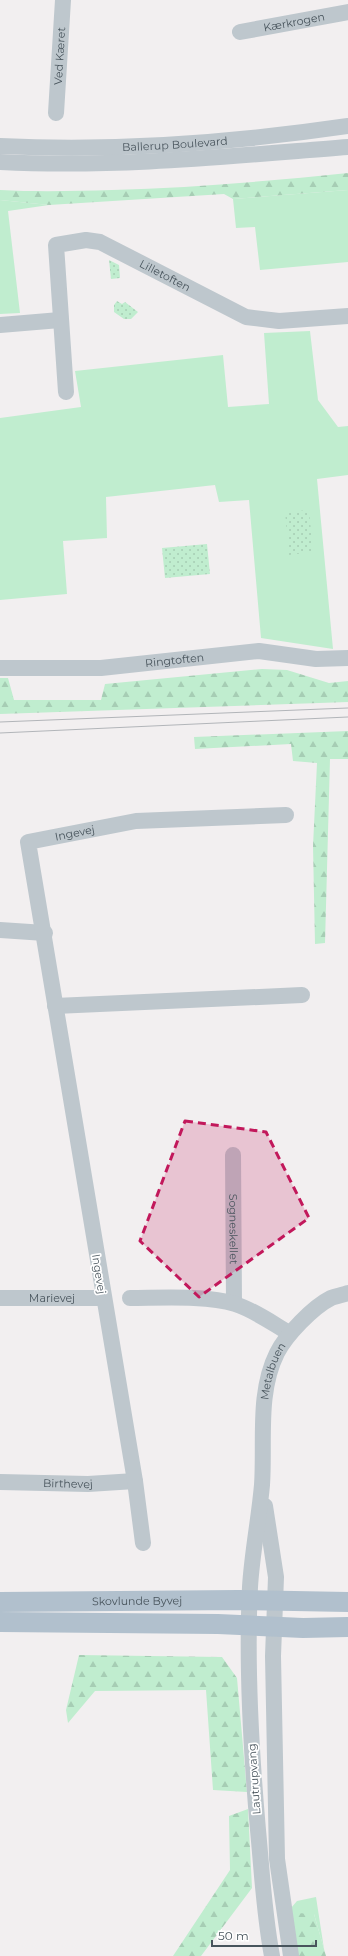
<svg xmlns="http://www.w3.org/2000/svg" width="348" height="1956" viewBox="0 0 348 1956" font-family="Montserrat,sans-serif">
  <defs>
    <pattern id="forest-firs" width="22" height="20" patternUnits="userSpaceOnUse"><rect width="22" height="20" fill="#c0edcf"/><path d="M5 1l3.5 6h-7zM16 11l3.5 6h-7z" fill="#a6cdb4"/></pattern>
    <pattern id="park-dots" width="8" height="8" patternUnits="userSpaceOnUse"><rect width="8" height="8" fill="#c0edcf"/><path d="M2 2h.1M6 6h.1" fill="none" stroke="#a6cdb4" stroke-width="1.8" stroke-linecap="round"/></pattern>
  </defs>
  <rect width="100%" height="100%" fill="#f2eff0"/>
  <path fill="#c0edcf" d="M 348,190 L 348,262 L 260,270 L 255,227 L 236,228 L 233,199 Z
    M 0,200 L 49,205 L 8,211 L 20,313 L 0,314 Z
    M 310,331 L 318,400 L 338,427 L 348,426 L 348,475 L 317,479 L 333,649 L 261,638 L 249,500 L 219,502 L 215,485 L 106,497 L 107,538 L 63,541 L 67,594 L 0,600 L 0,418 L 81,407 L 75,371 L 223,355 L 228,407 L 269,404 L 264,333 Z
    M 316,1897 L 324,1949 L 314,1914 L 291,1930 L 291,1908 L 297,1901 Z"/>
  <path fill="url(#forest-firs)" d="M 348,173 L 348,190 L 233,199 L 224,194 L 49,205 L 0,200 L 0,190 C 37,192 75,191 112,190 C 191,188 269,181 348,173 Z
    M 262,669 L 287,670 L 329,683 L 348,681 L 348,702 L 0,714 L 0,678 L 8,678 L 14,700 L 101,700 L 105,684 Z
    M 348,731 L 348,759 L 330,759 L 325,943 L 315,944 L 313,846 L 317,763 L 293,761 L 291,744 L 195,749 L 194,737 Z
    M 79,1655 L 222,1657 L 237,1678 L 247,1792 L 213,1790 L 206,1690 L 95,1691 L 68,1723 L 66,1710 Z
    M 248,1809 L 252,1888 L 201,1956 L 173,1956 L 230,1870 L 229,1816 Z
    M 297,1913 L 314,1914 L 326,1956 L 296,1956 L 291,1930 Z"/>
  <path fill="url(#park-dots)" d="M 109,260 L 119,265 L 120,278 L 111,279 Z
    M 117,301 L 122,304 L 125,302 L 138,312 L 131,319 L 124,319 L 114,312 L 114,305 Z
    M 309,510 L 313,552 L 289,555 L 285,512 Z
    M 207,544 L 210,574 L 165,578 L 162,548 Z"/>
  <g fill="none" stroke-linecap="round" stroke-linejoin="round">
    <g stroke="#bec7cd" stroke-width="16">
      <path id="s1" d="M 240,32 L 348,12"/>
      <path id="s2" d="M 56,113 L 63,0"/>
      <path id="s3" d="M 0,146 C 117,152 232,143 348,126"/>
      <path d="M 0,162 C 117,168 232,156 348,147"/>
      <path d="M 0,325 L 60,320"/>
      <path id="s4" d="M 66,392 L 56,245 L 86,240 L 100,242 L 246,317 L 279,321 L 348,316"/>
      <path id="s5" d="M 0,668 L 101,668 L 259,651 L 316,659 L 348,658"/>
      <path d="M 0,930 L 45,933"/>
      <path d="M 55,1006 L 302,995"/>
      <path id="s6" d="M 233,1155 L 234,1303"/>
      <path id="s7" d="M 0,1298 L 103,1298"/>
      <path d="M 130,1298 C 160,1298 207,1295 235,1304 C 254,1310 272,1323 289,1333"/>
      <path id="s8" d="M 0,1482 L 88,1484 L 135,1481"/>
      <path d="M 265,1506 L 276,1577 L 273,1656 L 277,1859 L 291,1956"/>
      <path id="s9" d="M 143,1543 L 135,1481 L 28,842 L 136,821 L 286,815"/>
      <path id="s10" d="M 272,1956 C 264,1914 262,1872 258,1830 C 251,1750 246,1667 250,1587 C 252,1553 259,1519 262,1485 C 265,1442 257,1393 277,1353 C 286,1335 313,1307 331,1298 C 336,1296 343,1295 348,1293"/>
    </g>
    <g stroke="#b1c0cd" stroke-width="20">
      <path id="s11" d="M 0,1602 L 238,1600 L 348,1602"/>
      <path d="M 0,1622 L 218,1624 L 303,1628 L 348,1627"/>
    </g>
    <path stroke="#b2b5b9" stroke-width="1" d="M 0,722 L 348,708
      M 0,733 L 348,717"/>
  </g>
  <path fill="#c2185b" fill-opacity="0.2" stroke="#c2185b" stroke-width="3" stroke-dasharray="8 5" stroke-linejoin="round" d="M 185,1121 L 266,1132 L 309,1218 L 199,1297 L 140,1241 Z"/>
  <g text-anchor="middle" stroke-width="3.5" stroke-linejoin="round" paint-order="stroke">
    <g font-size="11" fill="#48545c" stroke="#fff">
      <text dy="4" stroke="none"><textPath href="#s1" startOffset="55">Kærkrogen</textPath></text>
      <text dy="4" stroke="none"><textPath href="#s2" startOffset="57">Ved Kæret</textPath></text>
      <text dy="4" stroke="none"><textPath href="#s3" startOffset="175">Ballerup Boulevard</textPath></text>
      <text dy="4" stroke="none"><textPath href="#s4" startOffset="265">Lilletoften</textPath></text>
      <text dy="4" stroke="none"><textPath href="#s5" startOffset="175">Ringtoften</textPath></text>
      <text dy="4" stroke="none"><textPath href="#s9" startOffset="758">Ingevej</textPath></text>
      <text dy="4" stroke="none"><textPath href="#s6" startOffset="74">Sogneskellet</textPath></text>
      <text transform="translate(99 1274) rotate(81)" y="4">Ingevej</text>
      <text dy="4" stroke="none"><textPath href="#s7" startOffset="52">Marievej</textPath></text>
      <text dy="4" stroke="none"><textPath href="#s10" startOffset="588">Metalbuen</textPath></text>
      <text dy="4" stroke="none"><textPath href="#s8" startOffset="68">Birthevej</textPath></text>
      <text dy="4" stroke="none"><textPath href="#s11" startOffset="137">Skovlunde Byvej</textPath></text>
      <text transform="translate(254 1779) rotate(-94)" y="4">Lautrupvang</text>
    </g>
  </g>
  <path d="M212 1940v6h104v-6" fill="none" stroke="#48545c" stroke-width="2"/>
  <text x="218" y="1940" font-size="12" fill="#48545c" stroke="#ffffff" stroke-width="3" paint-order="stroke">50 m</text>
</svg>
